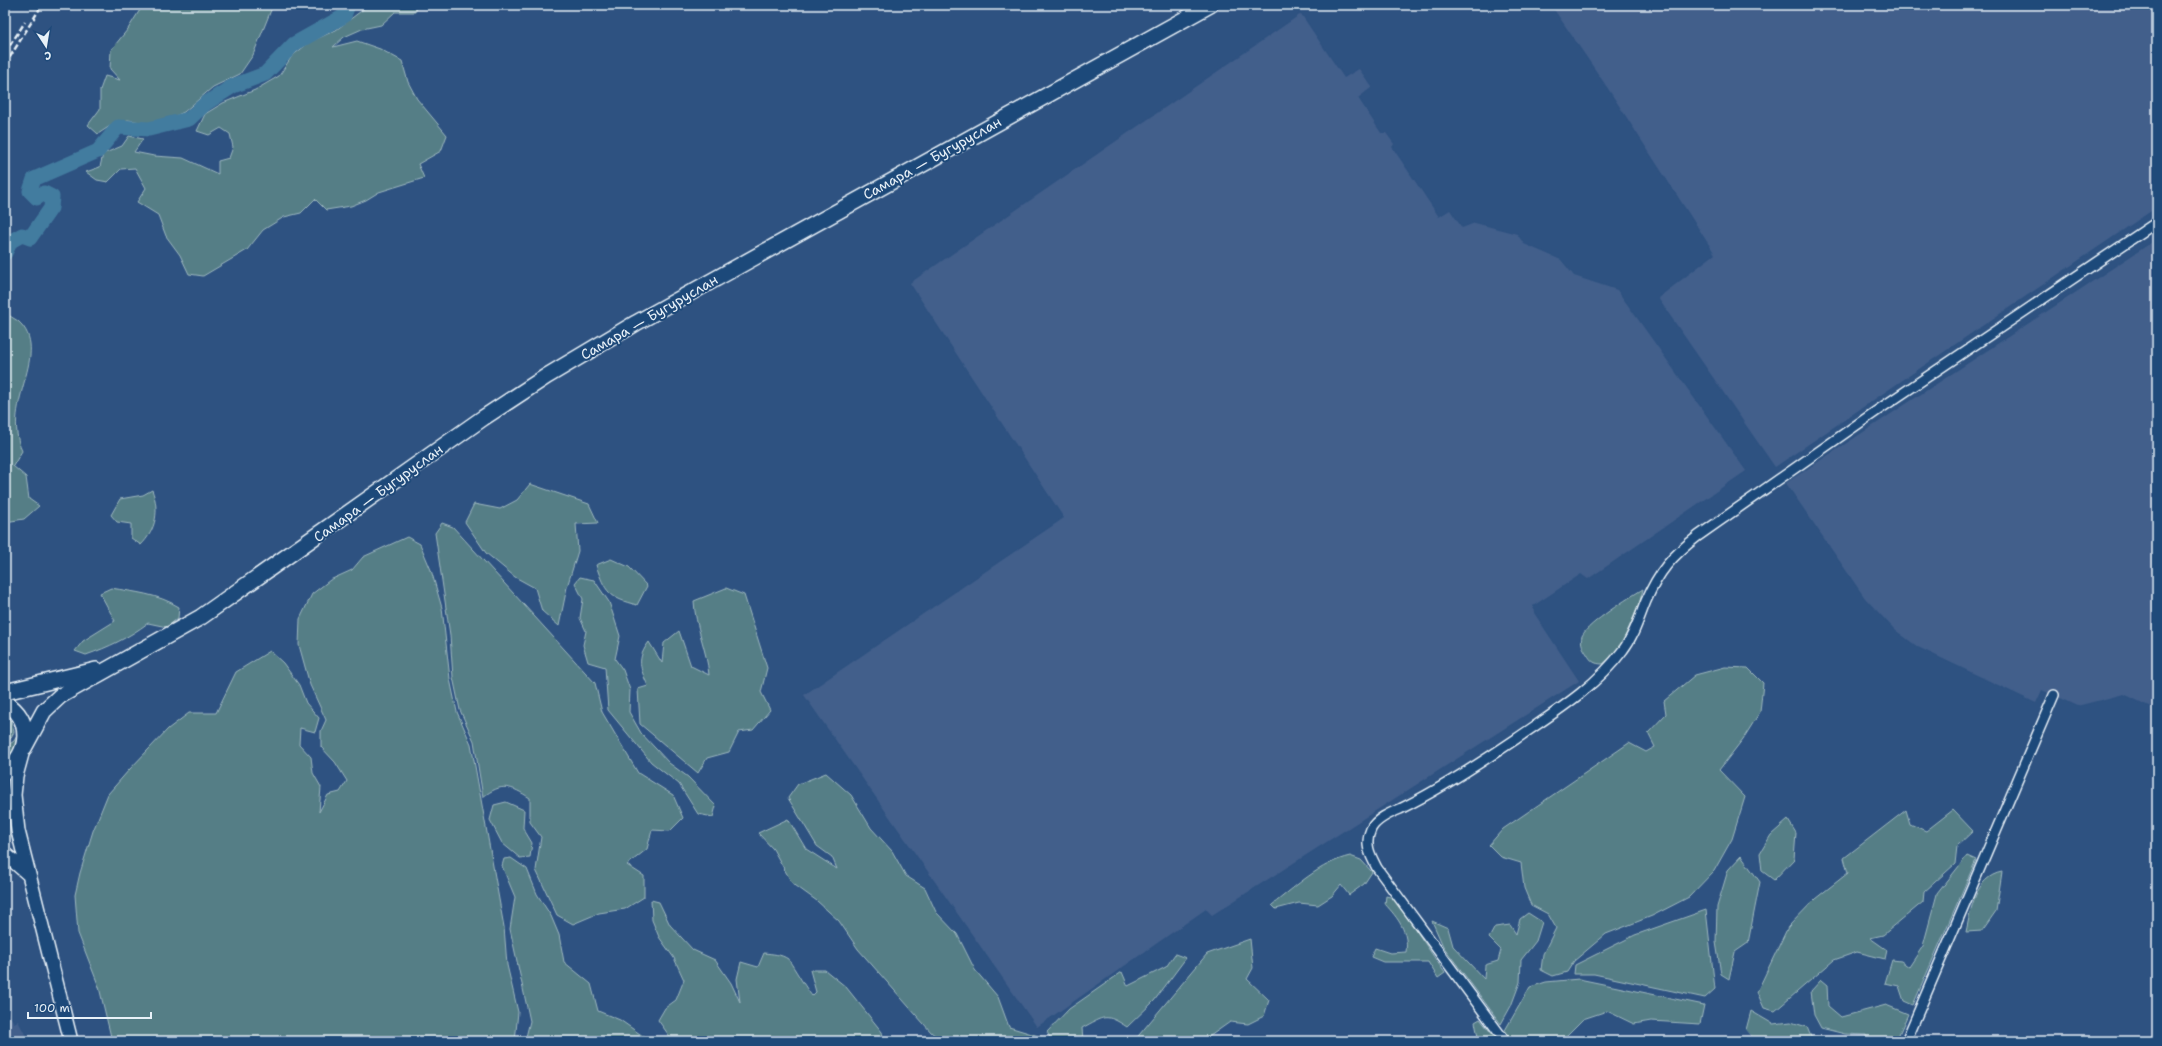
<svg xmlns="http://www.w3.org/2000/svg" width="2162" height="1046" viewBox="0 0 2162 1046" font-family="'Shantell Sans',sans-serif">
  <rect width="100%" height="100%" fill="#2e5281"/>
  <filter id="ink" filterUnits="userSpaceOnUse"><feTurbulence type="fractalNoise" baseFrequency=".025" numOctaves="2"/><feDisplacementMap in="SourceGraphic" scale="8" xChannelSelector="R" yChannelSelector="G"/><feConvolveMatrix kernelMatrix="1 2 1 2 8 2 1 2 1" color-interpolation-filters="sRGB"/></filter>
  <g filter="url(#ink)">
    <path fill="#425f8b" d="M 1551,5 L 2157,5 L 2157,207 L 1775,467 L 1658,298 L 1715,254 L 1607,87 Z
      M 1301,14 L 1344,78 L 1359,69 L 1372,87 L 1358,98 L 1381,133 L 1386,133 L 1394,144 L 1392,147 L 1439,217 L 1450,210 L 1462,228 L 1475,223 L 1517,234 L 1524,244 L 1561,260 L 1574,276 L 1617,290 L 1746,471 L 1588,579 L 1581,574 L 1533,606 L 1534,613 L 1579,681 L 1212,915 L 1206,909 L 1037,1027 L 804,695 L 1064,518 L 910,283 Z
      M 2157,239 L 2157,710 L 2124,694 L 2077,706 L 2042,690 L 2036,703 L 1918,647 L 1895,630 L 1865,598 L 1786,483 Z
      M 5,1007 L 14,1023 L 18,1021 L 28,1040 L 5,1041 Z"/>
    <path fill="#557e86" stroke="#9eb8bf" d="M 143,5 L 273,5 L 253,55 L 240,74 L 213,87 L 184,112 L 168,119 L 148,123 L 128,120 L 113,124 L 98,134 L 88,125 L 100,109 L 100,90 L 105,76 L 120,80 L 110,69 L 111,50 L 128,29 Z
      M 369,5 L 419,5 L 415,12 L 395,12 L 381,25 L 362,29 L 344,37 L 333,47 L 357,41 L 380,49 L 402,61 L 408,82 L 417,99 L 447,135 L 441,151 L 418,164 L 424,178 L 379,192 L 366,200 L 351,206 L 326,210 L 315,199 L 301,213 L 284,217 L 263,230 L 247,250 L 203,276 L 189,274 L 180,255 L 166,236 L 158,215 L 137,202 L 146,188 L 135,168 L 121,169 L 108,182 L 97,180 L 86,172 L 100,167 L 103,154 L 122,146 L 129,136 L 143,139 L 134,152 L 154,156 L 183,158 L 218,174 L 218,161 L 229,158 L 233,147 L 230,134 L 221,128 L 209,135 L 197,131 L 205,114 L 223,103 L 255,90 L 279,76 L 292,56 L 310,42 L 336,30 Z
      M 5,313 C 9,316 14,318 18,321 C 53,352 0,403 22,451 L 13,466 L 26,477 L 29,499 L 39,506 L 24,519 L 5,522 Z
      M 530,484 L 589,504 L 598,523 L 576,524 L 578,551 L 567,587 L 559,626 L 542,611 L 535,588 L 515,577 L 486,553 L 465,522 L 474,504 L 500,509 L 517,500 Z
      M 152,490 C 160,510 156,530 141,545 L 131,538 L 131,524 L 117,522 L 111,515 L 120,499 L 143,495 Z
      M 442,523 L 453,527 L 595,683 L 602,712 L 638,773 L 673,795 L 683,818 L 670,831 L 652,830 L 647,849 L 627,865 L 644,876 L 644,897 L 625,909 L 599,913 L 573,924 L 557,915 L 536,870 L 541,837 L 530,822 L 530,798 C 511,786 502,782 483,797 L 474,741 L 460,710 L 453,677 L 450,635 L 435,533 Z
      M 407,537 L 420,544 L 431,570 L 442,608 L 450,679 L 457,712 L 471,744 L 504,927 L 507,965 L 518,1012 L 515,1041 L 112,1041 L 99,987 L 78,933 L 75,895 L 80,873 L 93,831 L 108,794 L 129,770 L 168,729 L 189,713 L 216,713 L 236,672 L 270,651 L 283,663 L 299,685 L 306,703 L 319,718 L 315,732 L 300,728 L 299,744 L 311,757 L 313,773 L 321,787 L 319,812 L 328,795 L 340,792 L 347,781 L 335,762 L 321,747 L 321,731 L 326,720 L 310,685 L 299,645 L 300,619 L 312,594 L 330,580 L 352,570 L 363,557 Z
      M 611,559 L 629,567 L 647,586 L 637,605 C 609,598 605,592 596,565 Z
      M 580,577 L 594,580 L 609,602 L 620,636 L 615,659 L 623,670 L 630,690 L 629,712 L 641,733 L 669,763 L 688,777 L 716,806 L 713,817 L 698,814 L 679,784 L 651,762 L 608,710 L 605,667 L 588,662 L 583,645 L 586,631 L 580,618 L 583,599 L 575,583 Z
      M 111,588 C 134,592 158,594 179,607 L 178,618 L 167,627 L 148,623 C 128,638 109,647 86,655 L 75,651 L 83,641 L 115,621 L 100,593 Z
      M 726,588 L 744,595 L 767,668 L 761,692 L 770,710 L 753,730 L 739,732 L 729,752 L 707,758 L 698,773 L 640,724 L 638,689 L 648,686 C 640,668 636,659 649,642 L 662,663 L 664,643 L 679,631 L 691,666 L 709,675 C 707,650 695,626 694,601 Z
      M 1643,589 L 1639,605 L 1619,650 L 1603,664 C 1594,664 1591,661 1587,654 C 1583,648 1580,643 1582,636 C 1588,623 1630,597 1643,589 Z
      M 1725,667 L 1748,668 L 1763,683 L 1760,712 L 1743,739 L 1719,770 L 1745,797 L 1732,839 L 1714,871 L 1689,897 L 1652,916 L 1606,934 L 1574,961 L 1567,972 L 1553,976 L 1541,970 L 1543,954 L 1556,928 L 1548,914 L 1531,905 L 1524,888 L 1521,863 L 1501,857 L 1489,845 L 1503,829 L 1629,743 L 1646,752 L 1655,747 L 1648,733 L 1666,714 L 1664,701 L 1695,675 Z
      M 5,715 L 11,721 L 14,732 L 10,739 L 5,742 Z
      M 18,734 L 14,754 L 5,763 L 5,747 L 14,741 Z
      M 826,773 L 851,795 L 871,828 L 892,851 L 906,876 L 925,888 L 936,912 L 957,934 L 975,970 L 998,997 L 1009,1027 L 1045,1038 L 1045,1041 L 942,1041 L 931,1032 L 858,949 L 839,921 L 817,901 L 792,883 L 773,849 L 758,833 L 788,819 L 806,849 L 837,869 L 832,857 L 817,846 L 788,798 L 798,784 Z
      M 506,802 L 524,810 L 523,828 L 532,843 L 530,857 L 520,858 L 502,843 L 490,820 L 494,805 Z
      M 1906,810 L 1910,824 L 1926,831 L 1953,810 L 1973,831 L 1957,846 L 1955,864 L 1924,892 L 1923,902 L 1883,935 L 1870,938 L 1887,950 L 1885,959 L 1857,952 L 1834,960 L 1775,1011 L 1764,1008 L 1757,992 L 1788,927 L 1815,899 L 1848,873 L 1844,858 Z
      M 1788,820 L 1796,833 L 1794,859 L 1774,880 L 1762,871 L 1760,853 L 1771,835 Z
      M 1350,856 L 1361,860 L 1372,872 L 1364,884 L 1349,895 L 1341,885 L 1332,896 L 1318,905 L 1299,903 L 1276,909 L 1272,905 C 1296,886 1320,863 1350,856 Z
      M 1741,856 L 1760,882 L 1748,943 L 1735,952 L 1729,979 L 1721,974 L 1716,942 L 1717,907 L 1728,870 Z
      M 1967,856 L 1976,860 L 1913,1005 L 1904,1001 L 1899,986 L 1885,983 L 1892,960 L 1901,961 L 1909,967 L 1923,946 L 1937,894 Z
      M 511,858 L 527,869 L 537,894 L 551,916 L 559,935 L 564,962 L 591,984 L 598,1011 L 620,1020 L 650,1041 L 525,1041 L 530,1021 L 510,929 L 515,897 L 502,866 L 504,859 Z
      M 2002,872 L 1996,911 L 1982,931 L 1966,932 C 1971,909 1975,877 2002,872 Z
      M 1386,896 L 1394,898 L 1445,973 L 1438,978 L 1428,962 L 1383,962 L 1371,957 L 1375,948 L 1390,953 L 1406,952 C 1409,932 1398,918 1385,904 Z
      M 651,900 L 659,902 L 670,925 L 693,950 L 715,960 L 731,983 L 740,1002 L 737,979 L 741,962 L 758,967 L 764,953 C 772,954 781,954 788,959 C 790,961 807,990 812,996 L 816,992 L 810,970 L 825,970 L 846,987 L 882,1032 L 884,1041 L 673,1041 L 658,1020 L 665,1008 L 676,1000 L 684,980 L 674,958 L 659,937 L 652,920 Z
      M 1706,910 L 1715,989 L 1705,998 L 1594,974 L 1574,974 L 1575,965 L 1635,935 Z
      M 1528,913 L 1542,922 L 1536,941 L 1521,960 L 1520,982 L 1511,1006 L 1501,1024 L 1443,946 L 1432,921 L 1448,928 L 1453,946 L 1484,979 L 1485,965 L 1498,961 L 1501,950 L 1489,938 L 1495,927 L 1510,925 L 1516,934 L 1520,919 Z
      M 1250,939 L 1253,968 L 1247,979 L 1269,1000 L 1264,1016 L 1248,1024 L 1230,1022 L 1203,1041 L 1134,1041 L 1207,954 Z
      M 1175,954 L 1186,958 L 1154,1001 L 1127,1027 C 1106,1013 1104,1016 1082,1028 L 1083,1040 L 1052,1041 L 1047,1032 L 1069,1009 L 1122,972 L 1128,986 L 1166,967 Z
      M 1579,979 L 1704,1005 L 1700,1024 L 1651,1021 L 1634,1024 L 1607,1011 L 1583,1019 L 1561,1041 L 1511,1041 L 1504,1032 L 1530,987 L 1546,982 Z
      M 1821,980 L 1827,985 L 1828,1006 L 1841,1017 L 1886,1005 L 1908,1014 L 1896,1041 L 1867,1041 L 1866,1035 L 1845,1034 L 1821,1028 L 1814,1015 L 1811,991 Z
      M 1751,1011 L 1773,1024 L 1791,1022 L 1807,1027 L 1811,1037 L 1836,1041 L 1756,1041 L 1746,1030 Z
      M 1480,1019 L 1497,1040 L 1498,1041 L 1470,1041 L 1478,1037 L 1475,1022 Z"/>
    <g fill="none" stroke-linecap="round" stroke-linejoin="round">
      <path stroke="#437b9f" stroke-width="15" d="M 5,253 L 11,241 L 22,235 L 30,238 L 51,208 L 52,197 L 44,193 L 37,198 L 30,191 L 34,179 L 98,151 L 118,127 L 149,129 L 189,119 L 205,104 L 233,86 L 265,74 L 294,44 L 344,16 L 348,5"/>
      <defs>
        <path id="street" d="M 1505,1041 L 1377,868 C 1370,855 1364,844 1371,829 C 1376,819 1390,813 1400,809 C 1441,789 1479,764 1516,739 C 1555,712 1595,688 1623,650 C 1634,636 1639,618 1646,601 C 1659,571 1672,556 1698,536 L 1878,410 L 2157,222
          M 1906,1041 L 2054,695"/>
        <path id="secondary" d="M 22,754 L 16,776 L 14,795 L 18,831 L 71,1041
          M 5,854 L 28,874"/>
        <path id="primary" d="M 5,692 L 96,670
          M 5,703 C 33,718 30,755 5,771
          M 24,748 L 44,711 L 60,696 L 201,617 L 483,418 L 547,376 L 636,323 L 1210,5"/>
      </defs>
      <use href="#street" stroke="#e8f1f8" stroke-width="12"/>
      <use href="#secondary" stroke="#e8f1f8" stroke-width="16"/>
      <use href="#primary" stroke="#e8f1f8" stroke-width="18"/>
      <use href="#street" stroke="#1f4a7a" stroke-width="9"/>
      <use href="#secondary" stroke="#1f4a7a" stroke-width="13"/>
      <use href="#primary" stroke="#1f4a7a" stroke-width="15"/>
      <path stroke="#e8f1f8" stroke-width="2.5" stroke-dasharray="6 3" stroke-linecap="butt" d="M 5,53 L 25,22
        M 5,65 L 42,5"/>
    </g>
  </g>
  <g text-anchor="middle" stroke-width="4" stroke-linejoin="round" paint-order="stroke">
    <g font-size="14" fill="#e8f1f8" stroke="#1f4a7a">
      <text transform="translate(932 158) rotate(-29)" y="5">Самара — Бугуруслан</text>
      <text transform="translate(649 317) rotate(-30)" y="5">Самара — Бугуруслан</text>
      <text transform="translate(378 493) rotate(-36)" y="5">Самара — Бугуруслан</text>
    </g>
  </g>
  <rect width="2162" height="1046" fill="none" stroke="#1f4a7a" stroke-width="20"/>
  <rect x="10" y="10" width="2142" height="1026" fill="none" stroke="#e8f1f8" stroke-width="1.5" filter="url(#ink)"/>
  <g transform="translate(46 46) rotate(168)" stroke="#1f4a7a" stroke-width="3" paint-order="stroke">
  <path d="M0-3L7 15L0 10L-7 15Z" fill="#e8f1f8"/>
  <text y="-6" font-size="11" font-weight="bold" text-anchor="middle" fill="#e8f1f8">С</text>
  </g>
  <path d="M28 1012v6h123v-6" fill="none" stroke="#e8f1f8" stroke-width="2"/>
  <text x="34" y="1012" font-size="12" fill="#e8f1f8" stroke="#1f4a7a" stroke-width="3" paint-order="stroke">100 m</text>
</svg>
